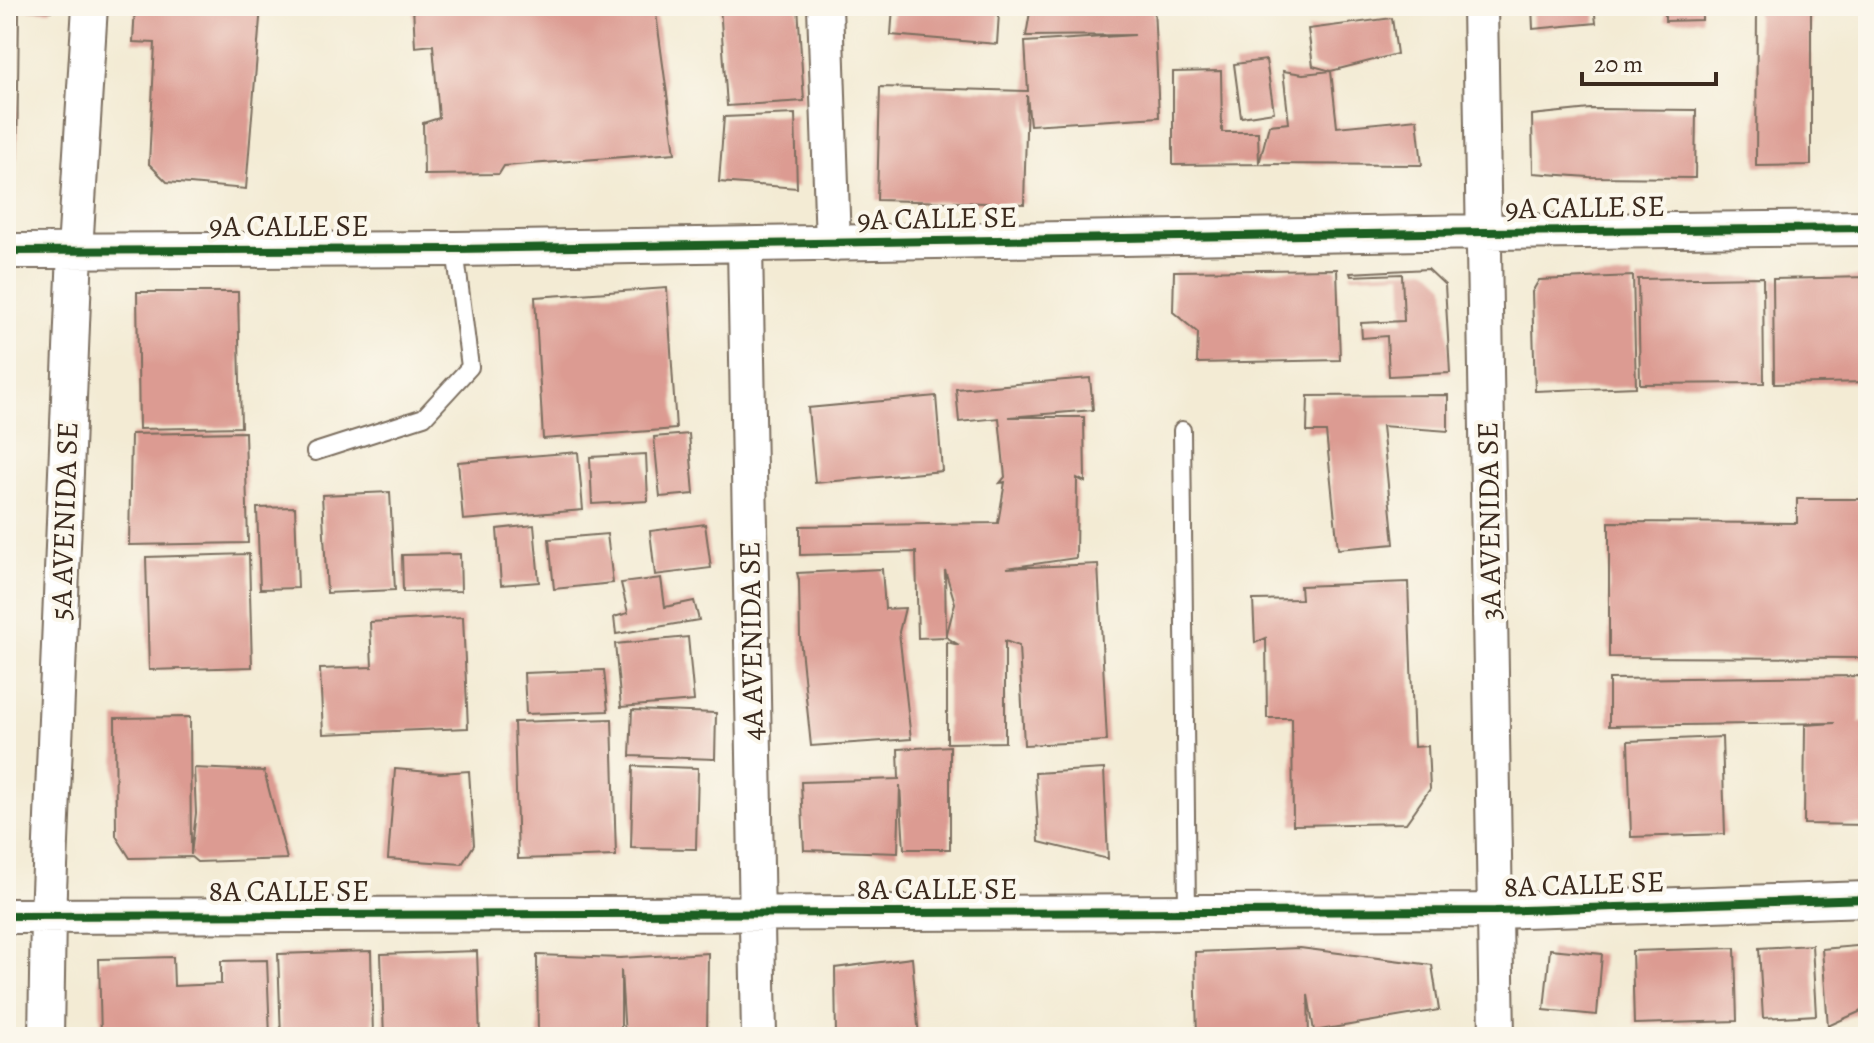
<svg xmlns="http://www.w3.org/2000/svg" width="1874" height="1043" viewBox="0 0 1874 1043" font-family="Alegreya,serif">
  <rect width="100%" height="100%" fill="#fbf7ec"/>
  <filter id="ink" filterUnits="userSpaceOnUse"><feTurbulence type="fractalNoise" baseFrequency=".0125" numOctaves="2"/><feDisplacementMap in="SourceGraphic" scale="16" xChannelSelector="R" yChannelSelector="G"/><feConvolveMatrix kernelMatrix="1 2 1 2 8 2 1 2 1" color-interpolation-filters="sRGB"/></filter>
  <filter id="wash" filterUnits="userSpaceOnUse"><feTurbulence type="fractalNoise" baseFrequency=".006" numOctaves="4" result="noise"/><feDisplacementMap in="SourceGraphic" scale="32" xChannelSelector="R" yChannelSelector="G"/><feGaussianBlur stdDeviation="1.8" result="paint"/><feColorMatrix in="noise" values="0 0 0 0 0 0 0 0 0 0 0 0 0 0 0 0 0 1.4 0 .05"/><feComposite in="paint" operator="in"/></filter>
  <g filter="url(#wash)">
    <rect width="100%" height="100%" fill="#f3ebd4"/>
    <g id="blocks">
      <path fill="#dc9b92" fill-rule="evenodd" d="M 6,6 L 51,6 L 51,11 L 6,9 Z
        M 135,6 L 261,6 L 246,189 L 167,182 L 149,164 L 155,43 L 133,42 Z
        M 413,6 L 655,6 L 675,153 L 504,166 L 499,174 L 424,175 L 423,123 L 439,118 L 433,45 L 415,47 Z
        M 720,6 L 798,6 L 804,101 L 727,106 Z
        M 893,6 L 970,6 L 970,10 L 999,13 L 997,44 L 891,35 Z
        M 1031,6 L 1154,6 L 1159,117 L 1030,125 L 1027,95 L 1024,204 L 877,200 L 880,87 L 1028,91 L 1025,42 L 1135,35 L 1026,36 Z
        M 1532,6 L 1594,6 L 1596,23 L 1533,29 Z
        M 1665,6 L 1702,6 L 1702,20 L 1665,21 Z
        M 1757,6 L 1811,6 L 1811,165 L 1756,166 Z
        M 6,13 L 19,13 L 17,159 L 6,159 Z
        M 1392,18 L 1397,54 L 1331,71 L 1313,66 L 1308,29 Z
        M 1266,60 L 1274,112 L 1241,117 L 1234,64 Z
        M 1221,71 L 1222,132 L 1258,132 L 1259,164 L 1173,165 L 1173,72 Z
        M 1283,71 L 1303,74 L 1331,71 L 1337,127 L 1417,119 L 1422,165 L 1259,164 L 1269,125 L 1289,123 Z
        M 1590,109 L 1696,110 L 1695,178 L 1589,177 L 1533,173 L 1532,115 Z
        M 795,114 L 797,188 L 719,182 L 724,117 Z
        M 1337,269 L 1340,360 L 1197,363 L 1198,333 L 1173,312 L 1174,271 Z
        M 1428,269 L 1445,285 L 1450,373 L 1389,376 L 1387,336 L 1362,338 L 1361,323 L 1404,321 L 1402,274 L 1351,276 L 1350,273 Z
        M 1633,276 L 1636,387 L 1535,391 L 1532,292 L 1539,280 Z
        M 1763,277 L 1764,383 L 1640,384 L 1638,279 Z
        M 1868,277 L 1868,382 L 1774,384 L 1773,279 Z
        M 667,288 L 676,429 L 543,439 L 535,297 Z
        M 137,292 L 238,292 L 241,427 L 139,429 Z
        M 1090,378 L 1093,410 L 1009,417 L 1084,417 L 1085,482 L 1077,478 L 1076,558 L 1007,568 L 1098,564 L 1107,741 L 1024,745 L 1019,646 L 1005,641 L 1005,742 L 947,743 L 947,642 L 959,645 L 946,637 L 918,638 L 916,552 L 800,555 L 800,526 L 998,523 L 1005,482 L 1000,483 L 1005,477 L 999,418 L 959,422 L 956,389 ZM 945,570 L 955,603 L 946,637 Z
        M 1448,395 L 1448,431 L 1382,426 L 1394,544 L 1338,549 L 1326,432 L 1307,432 L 1308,396 Z
        M 936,396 L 942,471 L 815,483 L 808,408 Z
        M 245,432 L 248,543 L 129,545 L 131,434 Z
        M 689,434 L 694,494 L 660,497 L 654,437 Z
        M 578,452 L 583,510 L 463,520 L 458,462 Z
        M 646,454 L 648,501 L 592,504 L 590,457 Z
        M 390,492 L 395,590 L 327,593 L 322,495 Z
        M 1797,499 L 1868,499 L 1868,658 L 1609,657 L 1609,522 L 1797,523 Z
        M 295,507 L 298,588 L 260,589 L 257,508 Z
        M 705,524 L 711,568 L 655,575 L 650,531 Z
        M 534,525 L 539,582 L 501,585 L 497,529 Z
        M 607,534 L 613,583 L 554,589 L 549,539 Z
        M 249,554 L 252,667 L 149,670 L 146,557 Z
        M 460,554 L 461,591 L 403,592 L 402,555 Z
        M 882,569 L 885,609 L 905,608 L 899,632 L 911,739 L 811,746 L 800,638 L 799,580 L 797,573 Z
        M 661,578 L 665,607 L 694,601 L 699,620 L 616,634 L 614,617 L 628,613 L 621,583 Z
        M 1408,582 L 1414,747 L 1428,746 L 1430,789 L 1406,823 L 1293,825 L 1292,718 L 1267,718 L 1266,638 L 1255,643 L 1253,600 L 1301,599 L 1300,586 Z
        M 463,617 L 468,728 L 323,734 L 320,669 L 372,667 L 370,622 Z
        M 688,637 L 694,701 L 621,707 L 615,644 Z
        M 604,670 L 608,711 L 526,714 L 524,673 Z
        M 1860,676 L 1860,722 L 1868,723 L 1868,825 L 1804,824 L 1805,725 L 1835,723 L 1609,726 L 1609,679 Z
        M 632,710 L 716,713 L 715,759 L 630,756 Z
        M 190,717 L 191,855 L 196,813 L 194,768 L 264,771 L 287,859 L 197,862 L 191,857 L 130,858 L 116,836 L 115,718 Z
        M 612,719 L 616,856 L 518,859 L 514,722 Z
        M 1722,737 L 1725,834 L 1631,837 L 1628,741 Z
        M 950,746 L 950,849 L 904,849 L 900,785 L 898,853 L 804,850 L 801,782 L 899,779 L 898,749 Z
        M 633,766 L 698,768 L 696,849 L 631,848 Z
        M 395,769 L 441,773 L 469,771 L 474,845 L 462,864 L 388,859 Z
        M 1104,769 L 1108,859 L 1039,842 L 1035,773 Z
        M 1812,945 L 1816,1015 L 1763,1018 L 1759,948 Z
        M 1868,945 L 1868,1008 L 1828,1026 L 1822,949 Z
        M 1300,948 L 1432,965 L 1439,1010 L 1314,1031 L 1308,995 L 1309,1037 L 1197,1037 L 1195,952 Z
        M 1735,948 L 1737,1021 L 1634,1024 L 1632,951 Z
        M 1550,949 L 1602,954 L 1597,1015 L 1544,1010 Z
        M 371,951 L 373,1037 L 281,1037 L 278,954 Z
        M 477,951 L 480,1037 L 384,1037 L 381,954 Z
        M 708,953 L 707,1037 L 625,1037 L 621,970 L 621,1037 L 538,1037 L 537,955 L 620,958 Z
        M 173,957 L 174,986 L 221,984 L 221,961 L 267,960 L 270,1037 L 101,1037 L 99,959 Z
        M 912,958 L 919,1037 L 836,1037 L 835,968 Z"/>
    </g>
  </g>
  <g filter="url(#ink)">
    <use href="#blocks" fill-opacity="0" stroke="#7b6e5e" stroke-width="2"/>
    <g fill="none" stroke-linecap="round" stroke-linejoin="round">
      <defs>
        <path id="service" d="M 1182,430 L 1187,912
          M 315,452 L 424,417 L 470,367 L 455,249"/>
        <path id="minor" d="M 825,6 L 833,244
          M 1480,6 L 1497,1037
          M 745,245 L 759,1037
          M 6,251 L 455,249 L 1484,232 L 1868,228
          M 6,916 L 1495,911 L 1868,899
          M 46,1037 L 48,916 L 75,251 L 90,6"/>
      </defs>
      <use href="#service" stroke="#7b6e5e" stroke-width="20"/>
      <use href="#minor" stroke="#7b6e5e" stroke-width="38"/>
      <use href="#service" stroke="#fff" stroke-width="16"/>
      <use href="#minor" stroke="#fff" stroke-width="34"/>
      <defs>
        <path id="cycleway" d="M 6,251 L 455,249 L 1484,232 L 1868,228
          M 6,916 L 1495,911 L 1868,899"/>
      </defs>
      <use href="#cycleway" stroke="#fbf7ec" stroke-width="13"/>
      <use href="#cycleway" stroke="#1b5e20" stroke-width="8"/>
    </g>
  </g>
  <g text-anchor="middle" stroke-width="8" stroke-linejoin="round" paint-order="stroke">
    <g font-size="30" fill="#3b2a1e" stroke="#fbf7ec">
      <text transform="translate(1585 207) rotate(-1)" y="10">9A CALLE SE</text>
      <text transform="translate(937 218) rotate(-1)" y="10">9A CALLE SE</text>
      <text x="289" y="236">9A CALLE SE</text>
      <text transform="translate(64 521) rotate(-88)" y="10">5A AVENIDA SE</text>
      <text transform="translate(1489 521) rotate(-91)" y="10">3A AVENIDA SE</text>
      <text transform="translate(751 641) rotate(-91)" y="10">4A AVENIDA SE</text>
      <text transform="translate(1584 884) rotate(-2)" y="10">8A CALLE SE</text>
      <text x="937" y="899">8A CALLE SE</text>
      <text x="289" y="901">8A CALLE SE</text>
    </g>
  </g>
  <rect width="1874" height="1043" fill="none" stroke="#fbf7ec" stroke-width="32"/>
  <path d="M1582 72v12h134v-12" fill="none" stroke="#3b2a1e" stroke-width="4"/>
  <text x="1594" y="72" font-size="24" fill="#3b2a1e" stroke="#fbf7ec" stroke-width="6" paint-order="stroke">20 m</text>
</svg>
